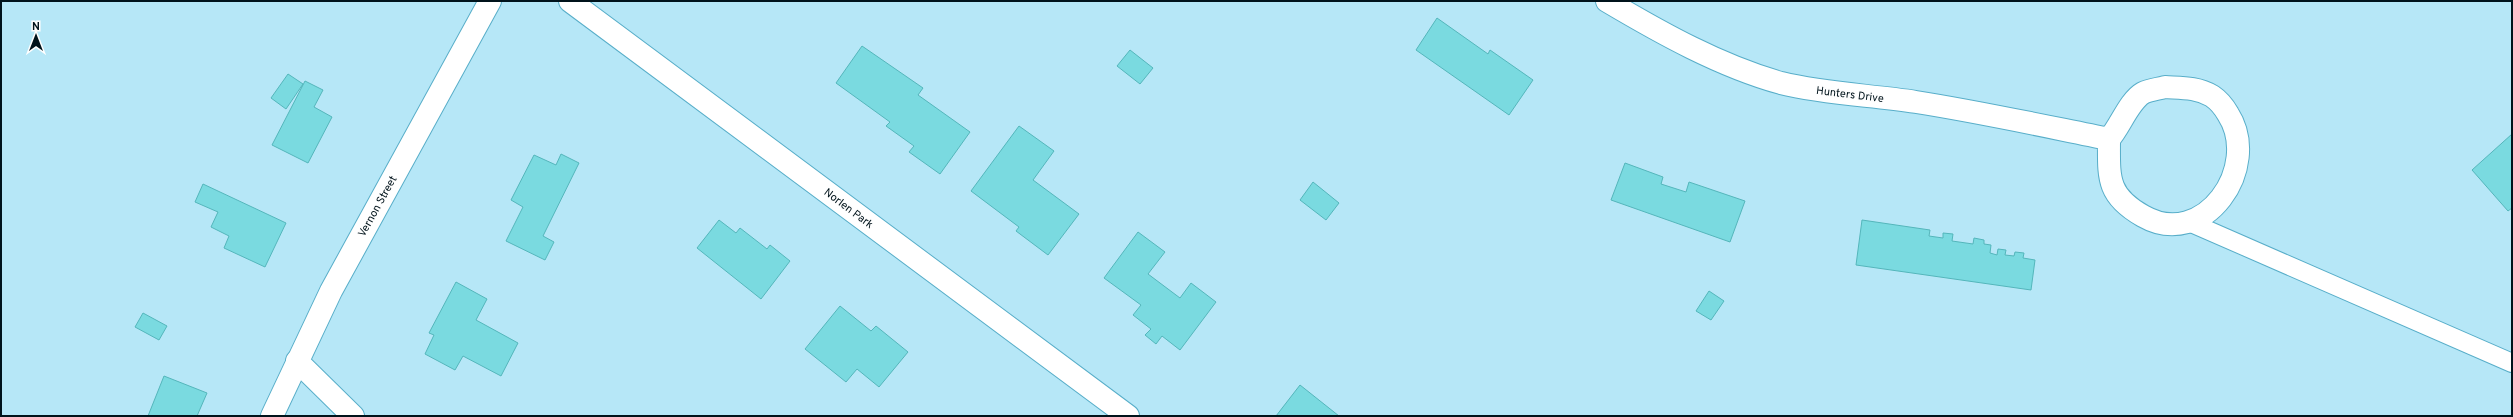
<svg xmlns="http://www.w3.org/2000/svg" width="2513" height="417" viewBox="0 0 2513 417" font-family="Overpass,sans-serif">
  <rect width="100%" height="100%" fill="#b6e7f7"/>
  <path fill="#7adae0" stroke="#54b6bb" d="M 1437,18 L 1488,54 L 1490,50 L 1533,80 L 1509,115 L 1416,50 Z
    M 862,46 L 923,88 L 918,95 L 970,132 L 940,174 L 909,152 L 914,146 L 886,126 L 890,122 L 836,83 Z
    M 1130,50 L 1153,68 L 1140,84 L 1117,66 Z
    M 288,74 L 303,84 L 286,109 L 271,98 Z
    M 305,81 L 323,90 L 314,107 L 332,117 L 308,163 L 272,145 Z
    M 1019,126 L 1054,151 L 1033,180 L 1079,214 L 1048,255 L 1016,231 L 1019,227 L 971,191 Z
    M 2512,134 L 2512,208 L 2508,211 L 2472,170 Z
    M 561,154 L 579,163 L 543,236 L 554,242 L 545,260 L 506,241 L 523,207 L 511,200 L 534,155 L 556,165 Z
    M 1625,163 L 1663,177 L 1661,184 L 1686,192 L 1689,182 L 1745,201 L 1730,242 L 1611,200 Z
    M 1313,182 L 1339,203 L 1326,220 L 1300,200 Z
    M 203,184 L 286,223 L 265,267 L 224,248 L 229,236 L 211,227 L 218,212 L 195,202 Z
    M 719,220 L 736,233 L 740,228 L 767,249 L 770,245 L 790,261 L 761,299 L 697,248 Z
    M 1862,220 L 1930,230 L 1929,236 L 1943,238 L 1943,233 L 1953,234 L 1952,241 L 1973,244 L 1974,238 L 1984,240 L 1984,244 L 1991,245 L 1990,253 L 1997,255 L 1998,249 L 2006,250 L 2005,255 L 2014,256 L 2015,252 L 2024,253 L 2023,258 L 2035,260 L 2031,290 L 1856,265 Z
    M 1138,232 L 1165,252 L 1148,274 L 1180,298 L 1191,283 L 1216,302 L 1180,350 L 1162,336 L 1156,344 L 1145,335 L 1151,329 L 1133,315 L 1141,305 L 1104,278 Z
    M 456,282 L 487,299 L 476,320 L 518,343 L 501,376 L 463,356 L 455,370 L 425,354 L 434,335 L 429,333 Z
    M 1709,291 L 1724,301 L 1711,320 L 1696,311 Z
    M 840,306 L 871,331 L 876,326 L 908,352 L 879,387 L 857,369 L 846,382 L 805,349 Z
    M 143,313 L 167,326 L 159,340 L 135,327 Z
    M 164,376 L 207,393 L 197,416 L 148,416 Z
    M 1300,385 L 1339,416 L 1276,416 Z"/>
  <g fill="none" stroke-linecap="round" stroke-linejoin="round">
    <defs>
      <path id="lane" d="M 2189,222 L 2512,363"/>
      <path id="street" d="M 570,1 L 1128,416
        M 1607,1 C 1661,33 1720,66 1781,83 C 1826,94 1871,95 1916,102 C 1980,112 2044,126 2109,139
        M 2165,87 C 2181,88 2197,87 2212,96 C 2218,100 2224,107 2228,114 C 2262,167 2204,251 2143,216 C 2106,195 2109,177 2109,139 C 2120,127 2129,101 2143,93 C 2149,90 2158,89 2165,87 Z
        M 297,361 L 353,416"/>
      <path id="secondary" d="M 272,416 L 331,291 L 490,1"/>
    </defs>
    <use href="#lane" stroke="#58aec9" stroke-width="20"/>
    <use href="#street" stroke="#58aec9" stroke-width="24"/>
    <use href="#secondary" stroke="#58aec9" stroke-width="24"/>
    <use href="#lane" stroke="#fff" stroke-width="18"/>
    <use href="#street" stroke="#fff" stroke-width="22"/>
    <use href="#secondary" stroke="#fff" stroke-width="22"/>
  </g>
  <g text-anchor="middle" stroke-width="3" stroke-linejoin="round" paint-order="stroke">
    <g font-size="11" fill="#00131b" stroke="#fefefe">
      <text transform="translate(1850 94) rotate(7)" y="4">Hunters Drive</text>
      <text transform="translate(377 206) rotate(-61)" y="4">Vernon Street</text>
      <text transform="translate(849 208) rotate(37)" y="4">Norlen Park</text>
    </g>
  </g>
  <rect width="2513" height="417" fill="none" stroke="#00131b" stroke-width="4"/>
  <g transform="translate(36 36)" stroke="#fefefe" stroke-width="3" paint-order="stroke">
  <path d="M0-3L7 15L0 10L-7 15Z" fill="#00131b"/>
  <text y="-6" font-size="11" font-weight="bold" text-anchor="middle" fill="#00131b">N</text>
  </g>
</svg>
